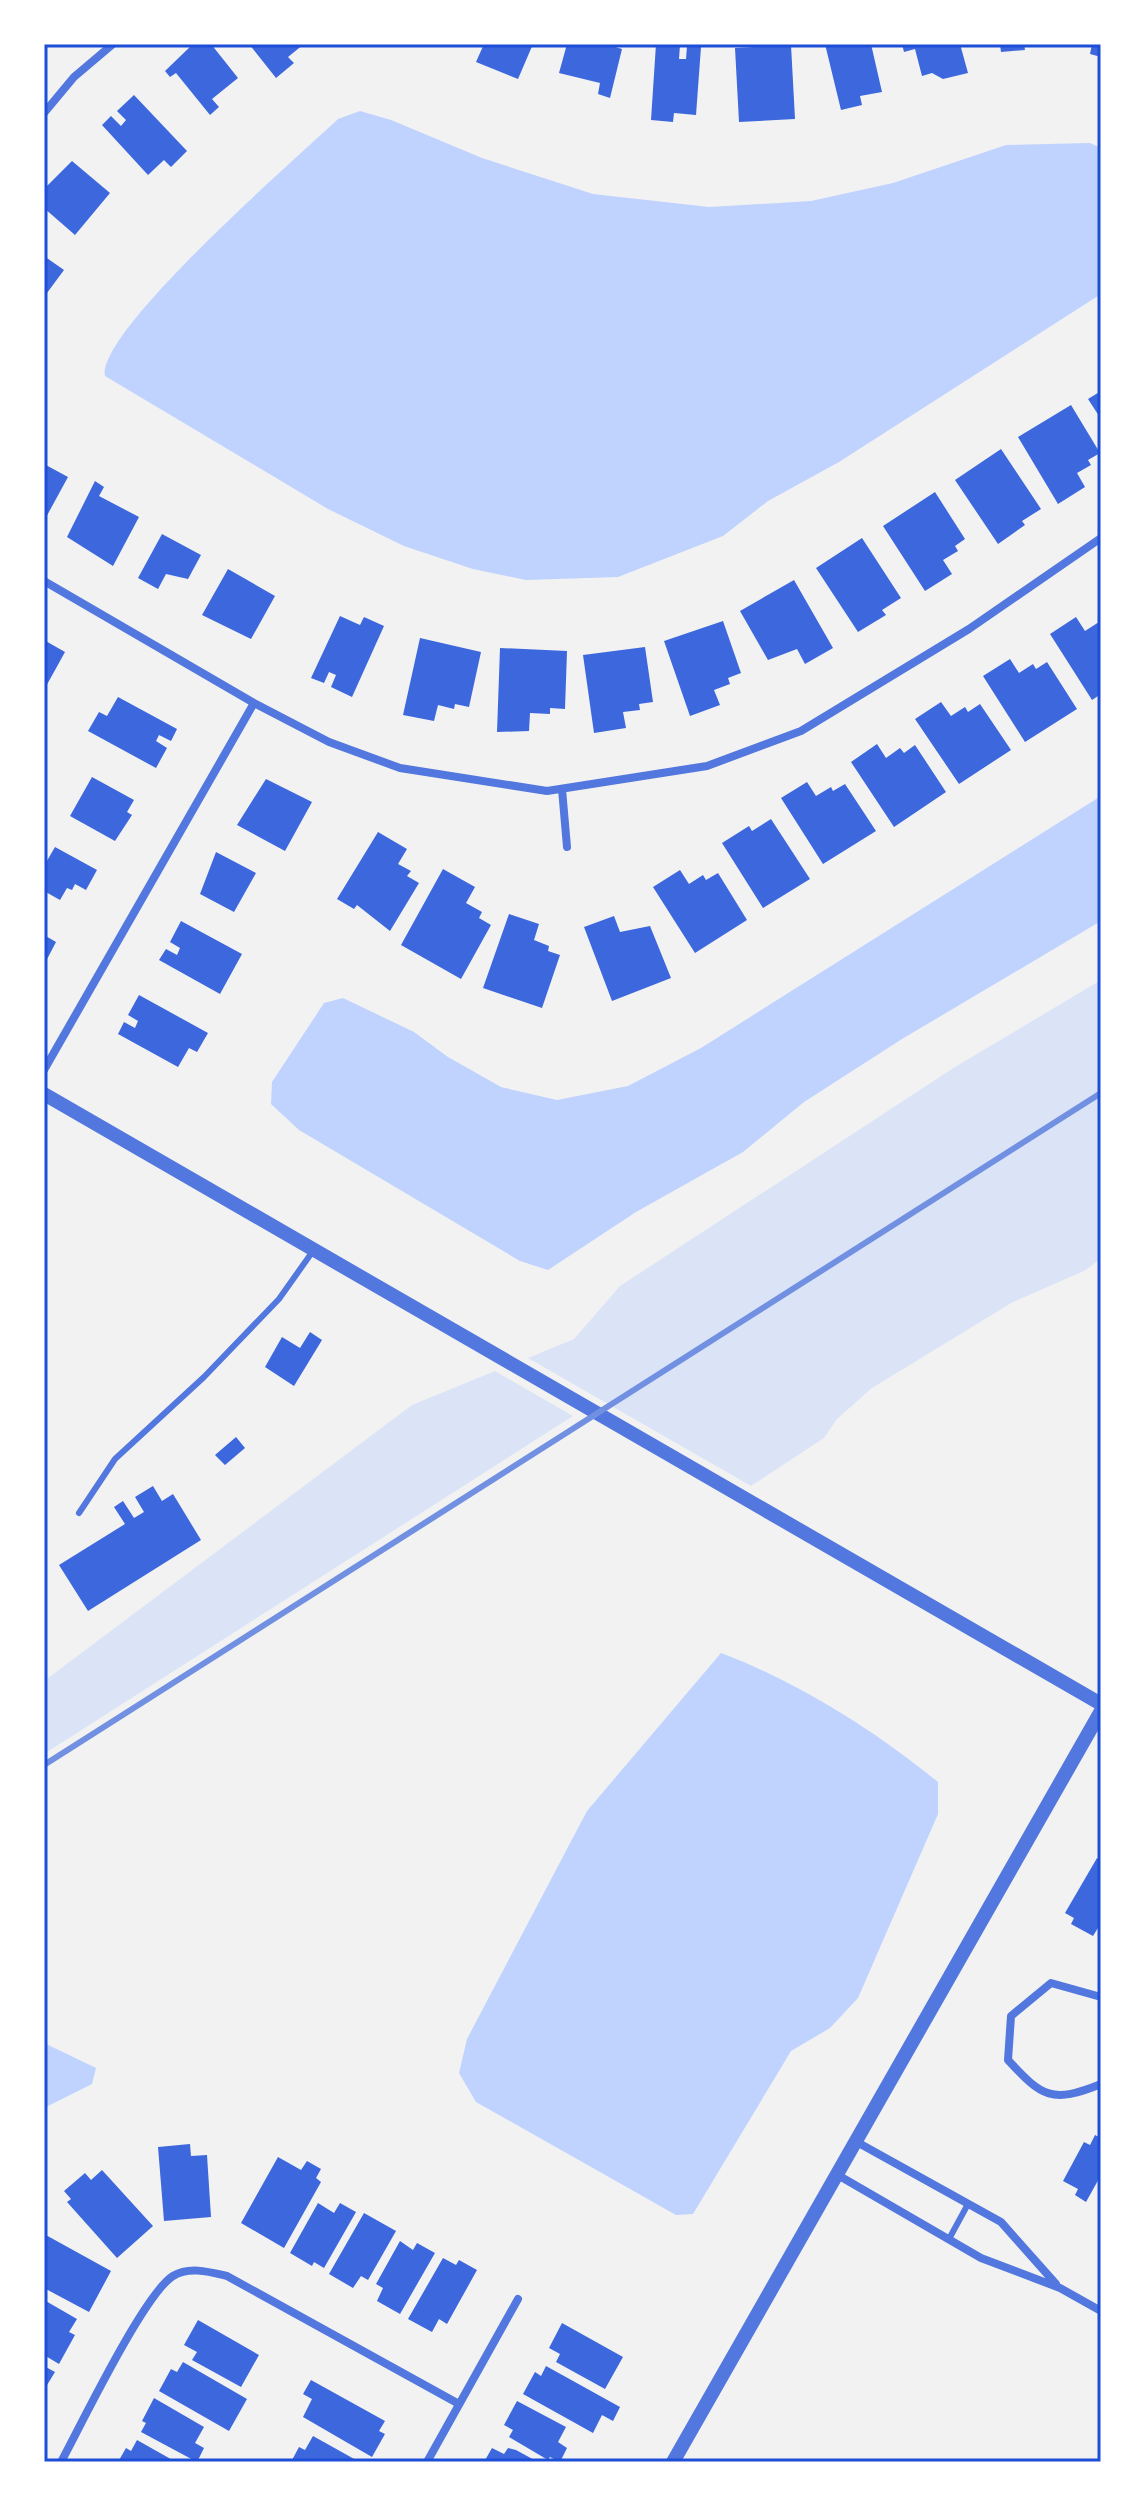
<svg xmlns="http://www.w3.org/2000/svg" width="1145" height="2506" viewBox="0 0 1145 2506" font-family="Raleway,sans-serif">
  <rect width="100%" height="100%" fill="#f2f2f2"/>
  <path fill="#dbe4f7" d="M 1101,980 L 1101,1258 L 1086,1270 L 1013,1302 L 872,1388 L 837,1419 L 824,1438 L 751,1486 L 528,1358 L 574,1339 L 620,1286 L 955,1067 Z
    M 495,1371 L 573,1416 L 44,1754 L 44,1681 L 412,1405 Z"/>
  <path fill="#bfd3fe" d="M 360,111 L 391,120 L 482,158 L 593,194 L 709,207 L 811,201 L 893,183 L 1006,145 L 1090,143 L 1101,148 L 1101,294 L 839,462 L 768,501 L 723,536 L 618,577 L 526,580 L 473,569 L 404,546 L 328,509 L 105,376 C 97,331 298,157 338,119 Z
    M 1101,796 L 1101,921 L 902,1039 L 804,1102 L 743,1152 L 636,1212 L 548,1270 L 520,1261 L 299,1130 L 271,1104 L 272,1082 L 324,1003 L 343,998 L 414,1032 L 448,1057 L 501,1087 L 557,1100 L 628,1086 L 701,1048 Z
    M 721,1653 C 798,1682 874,1730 938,1782 L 938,1814 L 858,1998 L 830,2028 L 791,2051 L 693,2214 L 676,2215 L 476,2102 L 459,2073 L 467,2039 L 587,1811 Z
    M 44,2043 L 96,2068 L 92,2084 L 44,2108 Z"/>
  <path fill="#3d67dc" d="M 193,44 L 211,44 L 238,78 L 212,99 L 219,107 L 210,115 L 176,73 L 170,77 L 165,71 Z
    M 249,44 L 304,44 L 288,57 L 294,63 L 276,78 Z
    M 484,44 L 533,44 L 518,79 L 476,62 Z
    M 567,44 L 606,44 L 622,49 L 610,98 L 598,94 L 600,83 L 559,73 Z
    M 656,44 L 680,45 L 679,59 L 686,59 L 687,46 L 701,47 L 696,115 L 674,113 L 673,122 L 651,120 Z
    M 825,44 L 871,44 L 882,92 L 860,96 L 862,105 L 841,110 Z
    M 902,44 L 960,44 L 968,73 L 943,79 L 932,73 L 922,76 L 915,49 L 904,52 Z
    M 1000,44 L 1024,44 L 1025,50 L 1001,52 Z
    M 1092,44 L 1101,44 L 1101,57 L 1090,54 Z
    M 791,45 L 795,119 L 739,122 L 735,48 Z
    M 134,95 L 187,151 L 171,167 L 164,160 L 148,175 L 102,125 L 111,116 L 121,126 L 126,120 L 117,111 Z
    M 72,161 L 110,193 L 75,235 L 44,208 L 44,189 Z
    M 44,256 L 64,270 L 44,297 Z
    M 1101,391 L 1101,419 L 1088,399 Z
    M 1071,405 L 1100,453 L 1088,460 L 1091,465 L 1077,473 L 1085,487 L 1058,504 L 1018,437 Z
    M 1001,449 L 1041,509 L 1022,521 L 1025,525 L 998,544 L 955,480 Z
    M 44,464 L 68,477 L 44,521 Z
    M 95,481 L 104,487 L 99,496 L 139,517 L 113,566 L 67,537 Z
    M 935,492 L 965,539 L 955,546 L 958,551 L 943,560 L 952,574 L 925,591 L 883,526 Z
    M 162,534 L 201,555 L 188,579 L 166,574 L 158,589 L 138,578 Z
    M 862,538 L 901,598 L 882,610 L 886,615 L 858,632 L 816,568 Z
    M 228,569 L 275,596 L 251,639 L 202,615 Z
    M 794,580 L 833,648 L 805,664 L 797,649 L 768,660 L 740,611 Z
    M 340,616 L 360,625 L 364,617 L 384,626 L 352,697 L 331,687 L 336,675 L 329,672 L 324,683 L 311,678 Z
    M 1076,617 L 1085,631 L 1099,622 L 1101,625 L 1101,694 L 1092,700 L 1050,634 Z
    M 723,621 L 741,673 L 728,678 L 730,684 L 714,690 L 720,705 L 690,716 L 664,641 Z
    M 420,638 L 481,652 L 469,707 L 455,704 L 454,709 L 438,705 L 434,721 L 403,715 Z
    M 44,640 L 65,652 L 44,690 Z
    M 645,647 L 653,702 L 639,704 L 640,710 L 623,712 L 626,728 L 594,733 L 583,655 Z
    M 500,648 L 567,651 L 565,709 L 550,708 L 550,714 L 530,713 L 529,731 L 497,732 Z
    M 1010,659 L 1019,673 L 1033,664 L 1036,669 L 1047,662 L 1077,709 L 1025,742 L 983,676 Z
    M 118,697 L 177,729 L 171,741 L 159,735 L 156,741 L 167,748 L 156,768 L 88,731 L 99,712 L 107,716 Z
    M 941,702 L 951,716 L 965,707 L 968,712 L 980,704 L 1011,750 L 959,784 L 915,719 Z
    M 877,744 L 886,758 L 900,748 L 904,753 L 915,745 L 946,792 L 894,827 L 851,762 Z
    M 92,777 L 134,800 L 127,812 L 132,815 L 115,841 L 70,816 Z
    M 266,779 L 312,802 L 285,851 L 237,825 Z
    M 807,782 L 816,796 L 831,787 L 833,791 L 845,784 L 876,831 L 823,864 L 781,798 Z
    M 771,819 L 810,879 L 763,908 L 722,843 L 749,826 L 752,831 Z
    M 378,832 L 407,849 L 398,864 L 411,871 L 407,876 L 419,883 L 390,931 L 357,905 L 354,909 L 337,899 Z
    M 55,847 L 97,870 L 86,890 L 75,884 L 72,890 L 67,888 L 60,900 L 44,891 L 44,866 Z
    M 216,852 L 256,873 L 234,912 L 200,894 Z
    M 443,869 L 475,887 L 466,903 L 482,912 L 479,918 L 491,925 L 461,979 L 401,945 Z
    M 680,870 L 689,884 L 703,875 L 706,880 L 718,873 L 747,920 L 695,953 L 653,887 Z
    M 509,914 L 539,924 L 534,940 L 549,946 L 548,951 L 560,955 L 542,1008 L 483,988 Z
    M 614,916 L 620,932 L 650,926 L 671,978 L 612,1001 L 584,927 Z
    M 181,921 L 242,954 L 220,994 L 159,960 L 166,949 L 177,955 L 180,948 L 170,942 Z
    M 44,935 L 56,942 L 44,965 Z
    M 139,995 L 208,1033 L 197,1052 L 189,1048 L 178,1067 L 118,1034 L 124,1022 L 135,1028 L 138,1021 L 128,1015 Z
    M 310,1332 L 322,1340 L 294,1386 L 265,1367 L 282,1337 L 300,1348 Z
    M 236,1437 L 245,1448 L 225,1465 L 215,1455 Z
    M 153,1486 L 162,1501 L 173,1494 L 201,1540 L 88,1611 L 59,1565 L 125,1524 L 114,1507 L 123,1501 L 134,1518 L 144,1512 L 135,1497 Z
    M 1097,1858 L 1101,1860 L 1101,1923 L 1093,1936 L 1071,1924 L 1074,1918 L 1065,1913 Z
    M 1095,2135 L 1101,2138 L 1101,2175 L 1086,2202 L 1075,2195 L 1078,2189 L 1063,2181 L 1084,2142 L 1090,2145 Z
    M 190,2144 L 191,2156 L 207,2155 L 211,2217 L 164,2221 L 158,2147 Z
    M 278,2157 L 301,2170 L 307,2161 L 321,2169 L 316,2178 L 321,2182 L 284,2248 L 241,2223 Z
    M 102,2170 L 153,2226 L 117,2258 L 67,2202 L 71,2199 L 64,2191 L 85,2173 L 91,2180 Z
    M 318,2203 L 334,2213 L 340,2203 L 356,2212 L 324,2268 L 314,2262 L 312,2266 L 290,2253 Z
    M 364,2213 L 396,2231 L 368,2280 L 361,2276 L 353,2288 L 329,2274 Z
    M 44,2234 L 111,2271 L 89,2312 L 44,2288 Z
    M 400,2241 L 413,2250 L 417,2243 L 435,2253 L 400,2314 L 377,2301 L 383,2288 L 376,2284 Z
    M 443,2258 L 456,2265 L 459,2260 L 477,2270 L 447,2324 L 439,2319 L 432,2332 L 408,2319 Z
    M 44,2300 L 77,2319 L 69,2332 L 75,2335 L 59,2364 L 44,2355 Z
    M 198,2320 L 259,2355 L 241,2387 L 192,2360 L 197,2352 L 184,2345 Z
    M 562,2323 L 623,2357 L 605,2389 L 556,2362 L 560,2354 L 549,2348 Z
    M 183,2362 L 247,2399 L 229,2431 L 159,2391 L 171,2369 L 177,2372 Z
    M 44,2366 L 55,2372 L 44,2390 Z
    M 546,2366 L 620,2407 L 613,2421 L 602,2415 L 593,2433 L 523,2394 L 535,2372 L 541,2376 Z
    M 311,2380 L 385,2421 L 379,2431 L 385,2434 L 372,2457 L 303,2417 L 312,2399 L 303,2394 Z
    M 154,2398 L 204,2427 L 195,2443 L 204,2448 L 197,2462 L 141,2432 L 146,2423 L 142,2421 Z
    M 517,2401 L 566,2427 L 558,2442 L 567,2448 L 560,2462 L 550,2457 L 548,2460 L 509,2437 L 513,2430 L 504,2425 Z
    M 313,2436 L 356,2460 L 354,2462 L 291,2462 L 299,2447 L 305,2450 Z
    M 137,2440 L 176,2462 L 118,2462 L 126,2448 L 131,2451 Z
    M 492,2448 L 504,2454 L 508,2448 L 516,2450 L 538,2462 L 484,2462 Z"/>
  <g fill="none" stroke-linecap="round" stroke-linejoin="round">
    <path stroke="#5277de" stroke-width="6" d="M 79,1513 L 115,1459 L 204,1377 L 279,1299 L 313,1251
      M 949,2239 L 968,2204"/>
    <path stroke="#5277de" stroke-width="8" d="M 44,113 L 74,77 L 113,44
      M 44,581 L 254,703 L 329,742 L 400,768 L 547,791 L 707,766 L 801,731 L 969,629 L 1101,538
      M 562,789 L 567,847
      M 44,1070 L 254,703
      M 1101,1997 L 1051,1983 L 1011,2016 L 1008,2060 C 1042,2097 1052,2104 1101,2084
      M 855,2141 L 1001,2222 L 1056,2284
      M 836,2174 L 981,2258 L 1060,2288 L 1101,2311
      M 61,2462 C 81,2425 144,2294 173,2276 C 189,2266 210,2272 227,2276 L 459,2404
      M 427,2462 L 518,2299"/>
    <path stroke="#5277de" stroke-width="14" d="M 44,1094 L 1101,1704
      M 673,2462 L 1101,1711"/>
    <path stroke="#7290e2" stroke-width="6" d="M 44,1765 L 1101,1093"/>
  </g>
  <rect width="1145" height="2506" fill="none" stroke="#ffffff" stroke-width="92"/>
  <rect x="46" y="46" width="1053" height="2414" fill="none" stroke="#1d4ed8" stroke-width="3"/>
</svg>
